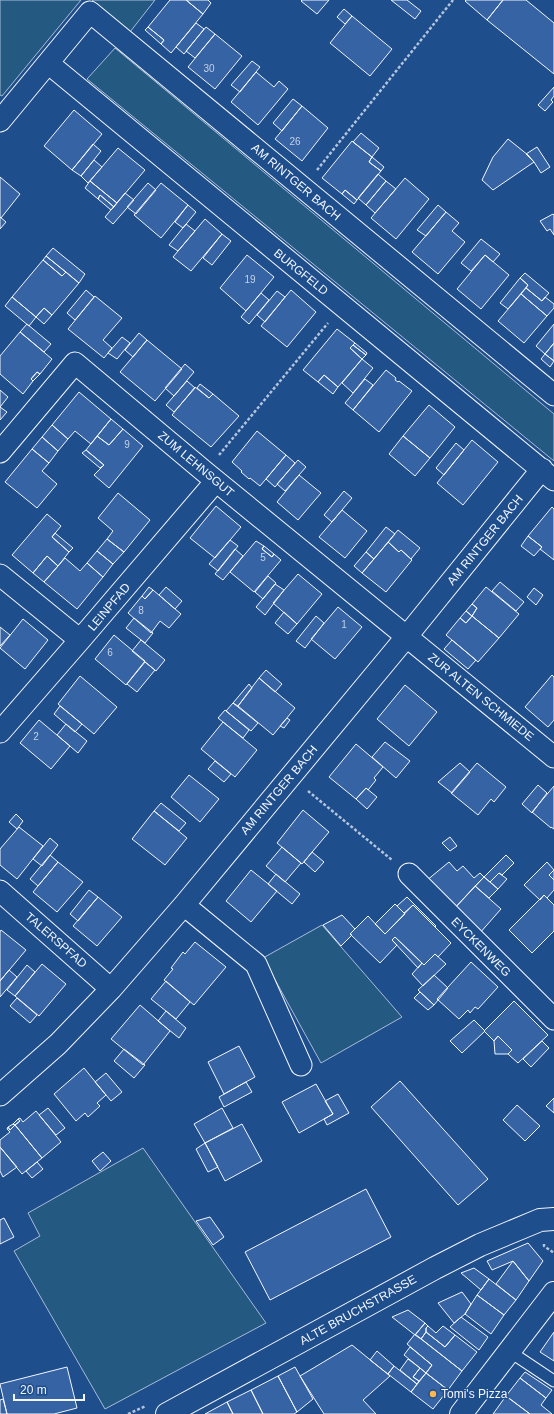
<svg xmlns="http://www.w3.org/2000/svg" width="554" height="1414" viewBox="0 0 554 1414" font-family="Arial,sans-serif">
  <rect width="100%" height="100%" fill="#1f4e8c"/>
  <path fill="#245a82" stroke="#a8bbd7" d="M 0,0 L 81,0 L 2,96 L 0,95 Z
    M 92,0 L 155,0 L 130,32 Z
    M 115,48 L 554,414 L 554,461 L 87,79 Z
    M 322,925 L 402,1017 L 321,1063 L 263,958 Z
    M 143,1148 L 266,1323 L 105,1409 L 14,1251 L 40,1236 L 28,1213 Z"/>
  <path fill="#3563a3" stroke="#f2f6ff" d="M 170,0 L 186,0 L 203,14 L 171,53 L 161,44 L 164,40 L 148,27 Z
    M 186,0 L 208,0 L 211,3 L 203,14 Z
    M 302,0 L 329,0 L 317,14 L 301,1 Z
    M 391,0 L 407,0 L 421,11 L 415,19 Z
    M 466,0 L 503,0 L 487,20 L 465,1 Z
    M 503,0 L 526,0 L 554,23 L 554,74 L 487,20 Z
    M 344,9 L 352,16 L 345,24 L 337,17 Z
    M 352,16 L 392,49 L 370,76 L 330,43 Z
    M 196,23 L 204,29 L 184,54 L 176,47 Z
    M 148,27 L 164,40 L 161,44 L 145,30 Z
    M 206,27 L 215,34 L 195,58 L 186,51 Z
    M 215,34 L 242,56 L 215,89 L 188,67 Z
    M 252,61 L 260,67 L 240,92 L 231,85 Z
    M 256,72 L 274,87 L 279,81 L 288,89 L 258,125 L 231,102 Z
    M 554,87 L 554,96 L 551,100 L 553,102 L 545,111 L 538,105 Z
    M 293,99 L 302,106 L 282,131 L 273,123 Z
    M 302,106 L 328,128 L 302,161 L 275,139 Z
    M 74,110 L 102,134 L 72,170 L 44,146 Z
    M 361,133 L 379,148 L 372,157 L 353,142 Z
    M 508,139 L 528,155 L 534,162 L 493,190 L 482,180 L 493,157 Z
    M 352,141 L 372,157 L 369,162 L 381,171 L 357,200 L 345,190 L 342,194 L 322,178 Z
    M 93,144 L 101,151 L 81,176 L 72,170 Z
    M 537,147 L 550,167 L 541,173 L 534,162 L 526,154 Z
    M 118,148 L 145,170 L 117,203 L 90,181 Z
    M 372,157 L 384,167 L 381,171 L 369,162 Z
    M 94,160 L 102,167 L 88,183 L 81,176 Z
    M 378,174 L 386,181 L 366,205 L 358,198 Z
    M 0,177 L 20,194 L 1,218 L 0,217 Z
    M 405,178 L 429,199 L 396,239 L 371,218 Z
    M 90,181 L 117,203 L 114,207 L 100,195 L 98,199 L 85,188 Z
    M 386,181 L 396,189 L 375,213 L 366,205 Z
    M 148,183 L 156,190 L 136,214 L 127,207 Z
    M 161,183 L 188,205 L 161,238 L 134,215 Z
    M 345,190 L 357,200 L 354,204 L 342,194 Z
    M 125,193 L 134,200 L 113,224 L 105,217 Z
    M 100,195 L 114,207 L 111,210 L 98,199 Z
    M 188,205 L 196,212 L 183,228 L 175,222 Z
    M 438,205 L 446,212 L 426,236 L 417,230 Z
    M 446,212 L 459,223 L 452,231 L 465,242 L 438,274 L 412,252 Z
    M 553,214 L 554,215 L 554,235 L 550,229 L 547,231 L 540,221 Z
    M 0,217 L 6,222 L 0,229 Z
    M 205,219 L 222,234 L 191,271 L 173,257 Z
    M 186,224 L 195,231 L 178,251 L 169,245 Z
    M 222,234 L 231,241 L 212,265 L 203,258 Z
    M 481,239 L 500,254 L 493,262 L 485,255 L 471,271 L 461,263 Z
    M 53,248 L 85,274 L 79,283 L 46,256 Z
    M 247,255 L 274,277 L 246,311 L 220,288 Z
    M 485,255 L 509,275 L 481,309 L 457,289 Z
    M 46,256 L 66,272 L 62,276 L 43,260 Z
    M 43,260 L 62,276 L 66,272 L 79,283 L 52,315 L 44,308 L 36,317 L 12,297 Z
    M 525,273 L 549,293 L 542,301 L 526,288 L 528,285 L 520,278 Z
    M 520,278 L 528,285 L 508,309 L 500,303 Z
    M 526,288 L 542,301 L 545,297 L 554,304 L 554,308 L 547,316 L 521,294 Z
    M 86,290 L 94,297 L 75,320 L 67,313 Z
    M 291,290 L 316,312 L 287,347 L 261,326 Z
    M 277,291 L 285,297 L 265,322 L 257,315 Z
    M 261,293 L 269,300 L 249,324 L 241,317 Z
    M 521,294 L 547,316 L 524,343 L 498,321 Z
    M 95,296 L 122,318 L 103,340 L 112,348 L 104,358 L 68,329 Z
    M 12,297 L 36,317 L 29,326 L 5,306 Z
    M 44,308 L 52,315 L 44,324 L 36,317 Z
    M 27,324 L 51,344 L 44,352 L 20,332 Z
    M 554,324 L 554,343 L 545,354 L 536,346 Z
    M 337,329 L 355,343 L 350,348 L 362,359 L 338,387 L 324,375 L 318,382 L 303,370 Z
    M 20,332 L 52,359 L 40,374 L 37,372 L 31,379 L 33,381 L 23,394 L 0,374 L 0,356 Z
    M 139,333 L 147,340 L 133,357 L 125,350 Z
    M 122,337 L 130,343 L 117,359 L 108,353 Z
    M 147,340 L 182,369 L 155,401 L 120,372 Z
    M 355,343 L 367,353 L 366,355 L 353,345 Z
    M 554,343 L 554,361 L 545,354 Z
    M 353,345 L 366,355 L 362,359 L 350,348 Z
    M 545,354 L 554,361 L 550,367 L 541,359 Z
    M 362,359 L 373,368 L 353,393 L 342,383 Z
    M 185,364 L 194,372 L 174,396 L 165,388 Z
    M 386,370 L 396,378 L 395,380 L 398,382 L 399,381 L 412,391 L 379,432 L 353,410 Z
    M 37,372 L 40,374 L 33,381 L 31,379 Z
    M 324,375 L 338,387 L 333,394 L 318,382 Z
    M 365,379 L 373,385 L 353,410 L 345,403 Z
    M 187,381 L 195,388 L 174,412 L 166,405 Z
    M 200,384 L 213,394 L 209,398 L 197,388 Z
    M 195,387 L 209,398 L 213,394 L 239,416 L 211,447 L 172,415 Z
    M 0,390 L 8,397 L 0,407 Z
    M 79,392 L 111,419 L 91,444 L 75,431 L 68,439 L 52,425 Z
    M 429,405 L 455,427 L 430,458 L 403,436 Z
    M 0,407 L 7,412 L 0,420 Z
    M 111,419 L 123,429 L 109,445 L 97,436 Z
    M 52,425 L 68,439 L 58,451 L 42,437 Z
    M 123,429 L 143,446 L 109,488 L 94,475 L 104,465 L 86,450 L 97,436 L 109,445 Z
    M 257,431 L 286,455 L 260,486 L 250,478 L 249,479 L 241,472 L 242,471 L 232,462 Z
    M 403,436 L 430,458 L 415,476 L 389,454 Z
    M 42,437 L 58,451 L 49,463 L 32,449 Z
    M 472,440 L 498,462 L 463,505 L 437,483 Z
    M 456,443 L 464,450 L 444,475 L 436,468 Z
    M 32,449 L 49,463 L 42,471 L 57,484 L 37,508 L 5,482 Z
    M 86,450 L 104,465 L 100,468 L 82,453 Z
    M 286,455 L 295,463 L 275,487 L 266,479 Z
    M 298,460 L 306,467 L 285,491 L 277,484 Z
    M 299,475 L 321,493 L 298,520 L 277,502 Z
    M 344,491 L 352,498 L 332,522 L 324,515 Z
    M 118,493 L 150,520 L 124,552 L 107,539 L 113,531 L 98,518 Z
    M 216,506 L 241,527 L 215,558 L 190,538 Z
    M 552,507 L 554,509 L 554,560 L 540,549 L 542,547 L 528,536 Z
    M 342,510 L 367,531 L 345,558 L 319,537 Z
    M 47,514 L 61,526 L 52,537 L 69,552 L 58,566 L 47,556 L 33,573 L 12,555 Z
    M 386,527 L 395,534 L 374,559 L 366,552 Z
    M 398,530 L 420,548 L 411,559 L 401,550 L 399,552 L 388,542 Z
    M 55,533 L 73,548 L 69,552 L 52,537 Z
    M 528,536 L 542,547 L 534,556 L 521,546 Z
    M 107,539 L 124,552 L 113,564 L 97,551 Z
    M 230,540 L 238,546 L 218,571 L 209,564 Z
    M 256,541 L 264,546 L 262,549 L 272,557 L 274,554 L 281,560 L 254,592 L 230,572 Z
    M 388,542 L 399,552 L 401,550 L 412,560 L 386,592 L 362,573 Z
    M 264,546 L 274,554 L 272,557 L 262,549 Z
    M 235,549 L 243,556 L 223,580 L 215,574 Z
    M 97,551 L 113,564 L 103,577 L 87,563 Z
    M 366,552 L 374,559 L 362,573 L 354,566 Z
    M 47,556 L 58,566 L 44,582 L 33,573 Z
    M 65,558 L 80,571 L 87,563 L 103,577 L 77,609 L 44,582 Z
    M 298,574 L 322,594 L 297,624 L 273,603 Z
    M 268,576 L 276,583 L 263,599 L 255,592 Z
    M 500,582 L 524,602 L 516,611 L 492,591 Z
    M 275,584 L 284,590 L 265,615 L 256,607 Z
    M 149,587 L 153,590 L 145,599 L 142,596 Z
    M 166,587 L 182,601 L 175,609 L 159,595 Z
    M 486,587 L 519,614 L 499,638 L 472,616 L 477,608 L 472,604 Z
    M 534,588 L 543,595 L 536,605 L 527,597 Z
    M 153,590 L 181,614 L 169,628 L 160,621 L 151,633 L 128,613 L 142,596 L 145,599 Z
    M 472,604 L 477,608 L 472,616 L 466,611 Z
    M 338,607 L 362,627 L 335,659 L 311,639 Z
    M 466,611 L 472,616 L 466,623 L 460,618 Z
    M 284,612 L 297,624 L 288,634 L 275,623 Z
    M 316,616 L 324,623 L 305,648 L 296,641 Z
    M 472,616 L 499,638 L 478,662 L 446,635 L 460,618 L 466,623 Z
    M 134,618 L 153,633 L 145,643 L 126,628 Z
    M 23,619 L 48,640 L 25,669 L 0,648 Z
    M 0,627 L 10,635 L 0,646 Z
    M 114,635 L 145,661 L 126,685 L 95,659 Z
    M 141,640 L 165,660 L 156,671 L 132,651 Z
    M 452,640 L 476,660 L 468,669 L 444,649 Z
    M 145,662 L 155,670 L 137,692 L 127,684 Z
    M 266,670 L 282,684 L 275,692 L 259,678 Z
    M 552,675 L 554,677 L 554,720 L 548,727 L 525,707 Z
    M 80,676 L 117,707 L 94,734 L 58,704 Z
    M 259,678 L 295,708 L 273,735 L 238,706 Z
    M 249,684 L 252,688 L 238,706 L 233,703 Z
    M 405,685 L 437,712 L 409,746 L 377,719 Z
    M 233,703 L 258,723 L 251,731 L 226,711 Z
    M 60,706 L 82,724 L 75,732 L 54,714 Z
    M 225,710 L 249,730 L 243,738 L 218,718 Z
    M 287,718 L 290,720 L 284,728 L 280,726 Z
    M 39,720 L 70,746 L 51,769 L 20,743 Z
    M 223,722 L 257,750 L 235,777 L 201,749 Z
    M 66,724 L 87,741 L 78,753 L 57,735 Z
    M 385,742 L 410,761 L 396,778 L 372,757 Z
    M 356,744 L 383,767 L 374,778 L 376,780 L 368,790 L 366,788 L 356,799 L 329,777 Z
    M 215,761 L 231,774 L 224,782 L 208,769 Z
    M 460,763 L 470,772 L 452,793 L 438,782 Z
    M 477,763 L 506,787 L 494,802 L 491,799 L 478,815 L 451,793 Z
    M 189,775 L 219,799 L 200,822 L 171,797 Z
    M 538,785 L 547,793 L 532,813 L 522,804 Z
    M 554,786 L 554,829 L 551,827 L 551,828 L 532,812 Z
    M 366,788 L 377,797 L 367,809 L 356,799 Z
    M 161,803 L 186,823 L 179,831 L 154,811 Z
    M 303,810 L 329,832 L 302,864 L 277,843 Z
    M 154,811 L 187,838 L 165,865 L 132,839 Z
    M 16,814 L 23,821 L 17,829 L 9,822 Z
    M 19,827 L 43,846 L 17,879 L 0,865 L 0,849 Z
    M 450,837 L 457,846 L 450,851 L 442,843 Z
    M 50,838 L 58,845 L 42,866 L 33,859 Z
    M 282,847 L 301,863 L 285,882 L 266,866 Z
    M 312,852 L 324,862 L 315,872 L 304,862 Z
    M 50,855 L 58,862 L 38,886 L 30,879 Z
    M 506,855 L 514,863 L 502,875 L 499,873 L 490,882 L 484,877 Z
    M 58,862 L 83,882 L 57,912 L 33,892 Z
    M 449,862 L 457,871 L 463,866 L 474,878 L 480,873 L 484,877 L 453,910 L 426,881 Z
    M 547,862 L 554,870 L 549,875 L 554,880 L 554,890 L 547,898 L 544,895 L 540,900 L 524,885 Z
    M 251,870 L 277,891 L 251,922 L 226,901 Z
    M 554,870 L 554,880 L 549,875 Z
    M 499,873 L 507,879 L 498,889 L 490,882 Z
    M 276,874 L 300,894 L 292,904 L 268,884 Z
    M 484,877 L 498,889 L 489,898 L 475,886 Z
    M 475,886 L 501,909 L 479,934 L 453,910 Z
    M 89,890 L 98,897 L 78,921 L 70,914 Z
    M 544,895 L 554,905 L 554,931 L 532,953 L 509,930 Z
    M 98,897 L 122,917 L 97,946 L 73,926 Z
    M 407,897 L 436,926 L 435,927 L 413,905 L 404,913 L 397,906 Z
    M 395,904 L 405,914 L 385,934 L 375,924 Z
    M 413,905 L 451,943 L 438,957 L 435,954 L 424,965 L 395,937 L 392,940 L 397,945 L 380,963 L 350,934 L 368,916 L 385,934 Z
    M 342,915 L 355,929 L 350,934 L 352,935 L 341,946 L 323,925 Z
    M 1,930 L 26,950 L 0,981 L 0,932 Z
    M 395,937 L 422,963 L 418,968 L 392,940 Z
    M 195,942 L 226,967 L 194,1005 L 164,980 L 173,969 L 171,968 L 183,952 L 185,954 Z
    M 435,954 L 446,964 L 423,986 L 412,974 L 422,963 L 424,965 Z
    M 471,962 L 498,987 L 478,1009 L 475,1007 L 470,1013 L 468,1010 L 459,1019 L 437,999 Z
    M 42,964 L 66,984 L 39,1016 L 15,996 Z
    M 27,965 L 35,972 L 15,996 L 7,990 Z
    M 9,970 L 17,977 L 0,997 L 0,981 Z
    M 434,975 L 448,988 L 434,1005 L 418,990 Z
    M 166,981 L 190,1002 L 176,1019 L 151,999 Z
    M 420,992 L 434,1005 L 428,1010 L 414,998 Z
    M 17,998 L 37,1015 L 30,1023 L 10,1006 Z
    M 514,1001 L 548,1035 L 518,1063 L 508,1054 L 512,1050 L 498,1036 L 494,1041 L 484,1031 Z
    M 140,1005 L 170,1031 L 143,1065 L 111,1039 Z
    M 166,1011 L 186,1028 L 179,1038 L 158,1021 Z
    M 474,1020 L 485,1031 L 462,1053 L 450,1041 Z
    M 498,1036 L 512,1050 L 508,1054 L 495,1054 L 494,1041 Z
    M 542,1041 L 549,1048 L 531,1067 L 523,1059 Z
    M 239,1046 L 255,1077 L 224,1094 L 208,1062 Z
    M 124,1049 L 145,1065 L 134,1078 L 114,1061 Z
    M 84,1068 L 106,1095 L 97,1103 L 100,1106 L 88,1117 L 85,1113 L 76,1121 L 54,1094 Z
    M 106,1073 L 122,1092 L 111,1101 L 95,1082 Z
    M 400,1081 L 488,1179 L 458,1205 L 371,1107 Z
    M 246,1082 L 252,1092 L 224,1107 L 219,1097 Z
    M 316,1084 L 333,1114 L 299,1133 L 282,1102 Z
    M 338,1094 L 349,1113 L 327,1125 L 324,1119 L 333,1114 L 325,1101 Z
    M 554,1098 L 554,1113 L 546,1106 Z
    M 517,1105 L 540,1126 L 525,1141 L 503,1120 Z
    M 48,1108 L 65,1128 L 56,1135 L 39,1115 Z
    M 222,1108 L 233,1128 L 205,1143 L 194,1124 Z
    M 36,1111 L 61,1142 L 42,1158 L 15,1125 L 20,1121 L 18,1119 L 20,1118 L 23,1122 Z
    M 18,1119 L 20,1121 L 15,1125 L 13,1124 Z
    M 13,1124 L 15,1125 L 10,1130 L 8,1127 Z
    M 242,1124 L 262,1161 L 225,1181 L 205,1143 Z
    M 15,1125 L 42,1158 L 22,1174 L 0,1147 L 0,1140 L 10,1132 L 7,1129 L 8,1127 L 10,1130 Z
    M 205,1143 L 218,1167 L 208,1172 L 196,1149 Z
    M 0,1147 L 17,1167 L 3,1177 L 0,1171 Z
    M 103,1152 L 111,1161 L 100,1171 L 92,1161 Z
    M 37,1162 L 43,1169 L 32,1178 L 26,1171 Z
    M 366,1189 L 391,1237 L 270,1300 L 245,1252 Z
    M 210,1217 L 224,1237 L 213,1245 L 196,1221 Z
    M 4,1218 L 14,1237 L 0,1244 L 0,1220 Z
    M 528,1243 L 543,1261 L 529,1281 L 513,1261 L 492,1270 L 487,1261 Z
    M 513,1261 L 529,1281 L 516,1300 L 496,1284 Z
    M 474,1268 L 489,1279 L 481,1290 L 461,1273 Z
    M 489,1279 L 516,1300 L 504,1315 L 477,1295 Z
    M 462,1292 L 471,1304 L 465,1314 L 454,1323 L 438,1303 Z
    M 477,1295 L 504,1315 L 491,1334 L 465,1314 Z
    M 408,1310 L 425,1323 L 415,1335 L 392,1317 Z
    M 461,1317 L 488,1337 L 479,1350 L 450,1327 Z
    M 425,1323 L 428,1326 L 426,1328 L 426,1332 L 421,1339 L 415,1335 Z
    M 428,1326 L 436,1333 L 443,1326 L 455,1335 L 445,1347 L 426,1332 L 426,1328 Z
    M 426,1332 L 445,1347 L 455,1335 L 477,1352 L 462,1371 L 421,1339 Z
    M 554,1332 L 554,1361 L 540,1352 Z
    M 415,1334 L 462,1371 L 448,1390 L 426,1373 L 432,1365 L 407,1344 Z
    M 352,1345 L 390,1376 L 363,1400 L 376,1414 L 324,1414 L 300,1376 Z
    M 410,1347 L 432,1365 L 426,1373 L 404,1355 Z
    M 377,1351 L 394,1366 L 388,1374 L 370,1360 Z
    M 408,1359 L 420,1368 L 413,1377 L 419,1381 L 417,1384 L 400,1370 Z
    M 394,1366 L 417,1384 L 411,1392 L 388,1374 Z
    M 67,1367 L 77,1408 L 54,1414 L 7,1414 L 0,1384 Z
    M 295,1367 L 313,1399 L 297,1412 L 278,1376 Z
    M 420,1368 L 426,1373 L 419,1381 L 413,1377 Z
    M 525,1372 L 552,1390 L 546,1398 L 520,1378 Z
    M 426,1373 L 448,1390 L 433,1409 L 411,1392 Z
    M 278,1376 L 297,1412 L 294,1414 L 263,1414 L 251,1390 Z
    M 520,1378 L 546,1398 L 541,1405 L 552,1414 L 530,1414 L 506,1396 Z
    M 251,1390 L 263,1414 L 233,1414 L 227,1402 Z
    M 506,1396 L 530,1414 L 493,1414 Z
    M 3,1399 L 7,1414 L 0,1414 L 0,1400 Z
    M 227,1402 L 233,1414 L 205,1414 Z"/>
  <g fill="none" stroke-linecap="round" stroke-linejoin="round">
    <defs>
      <path id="lane" d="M 509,1351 L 554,1381"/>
      <path id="street" d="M 48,63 L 554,480
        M 0,121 L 90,12 L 554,395
        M 0,452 L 75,363 L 205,472 L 554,757
        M 0,575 L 80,640
        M 0,732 L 80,640 L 216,481
        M 409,874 L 554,1019
        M 0,891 L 111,989
        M 184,905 L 256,964 L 301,1065
        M 0,1095 L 58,1044 L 111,989 L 184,905 L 407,636 L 542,469"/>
      <path id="secondary" d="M 167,1414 L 435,1268 L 480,1245 L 540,1220 L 554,1219
        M 461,1414 L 554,1293"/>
    </defs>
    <use href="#lane" stroke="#f2f6ff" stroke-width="13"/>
    <use href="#street" stroke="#f2f6ff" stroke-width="23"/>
    <use href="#secondary" stroke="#f2f6ff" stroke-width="24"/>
    <path stroke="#b3c4dc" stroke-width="2.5" stroke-dasharray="3 2" stroke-linecap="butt" d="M 317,170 L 453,0
      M 219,455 L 328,323
      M 308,791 L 392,860
      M 544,1244 L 544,1246 L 554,1253
      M 128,1414 L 146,1406"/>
    <use href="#lane" stroke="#1f4e8c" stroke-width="11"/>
    <use href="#street" stroke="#1f4e8c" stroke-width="21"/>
    <use href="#secondary" stroke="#1f4e8c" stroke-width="22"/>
  </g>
  <circle fill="#ffb74d" stroke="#1f4e8c" stroke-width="1.5" cx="433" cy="1394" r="4"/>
  <g text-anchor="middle" stroke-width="3" stroke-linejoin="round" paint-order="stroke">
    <g font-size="10" fill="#c3d1e8">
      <text x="209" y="72">30</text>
      <text x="295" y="145">26</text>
      <text x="250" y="283">19</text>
      <text x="127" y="448">9</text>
      <text x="263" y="561">5</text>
      <text x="141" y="614">8</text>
      <text x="344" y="628">1</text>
      <text x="110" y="656">6</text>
      <text x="36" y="740">2</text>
    </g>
    <g font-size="12" fill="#f2f6ff" stroke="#1f4e8c">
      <text transform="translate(296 182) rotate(40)" y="4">AM RINTGER BACH</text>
      <text transform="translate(301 272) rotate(39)" y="4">BURGFELD</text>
      <text transform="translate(196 464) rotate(40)" y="4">ZUM LEHNSGUT</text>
      <text transform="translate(485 540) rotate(-51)" y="4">AM RINTGER BACH</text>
      <text transform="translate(109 607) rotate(-50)" y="4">LEINPFAD</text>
      <text transform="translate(481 697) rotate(39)" y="4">ZUR ALTEN SCHMIEDE</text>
      <text transform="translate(279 790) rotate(-50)" y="4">AM RINTGER BACH</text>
      <text transform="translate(56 940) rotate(41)" y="4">TALERSPFAD</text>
      <text transform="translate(481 947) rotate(45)" y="4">EYCKENWEG</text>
      <text transform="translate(358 1310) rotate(-29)" y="4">ALTE BRUCHSTRASSE</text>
    </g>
    <g font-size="12" fill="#f2f6ff" stroke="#1f4e8c" text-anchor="start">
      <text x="441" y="1398">Tomi's Pizza</text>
    </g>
  </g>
  <path d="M14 1394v6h70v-6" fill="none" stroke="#f2f6ff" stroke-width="2"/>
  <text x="20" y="1394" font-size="12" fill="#f2f6ff" stroke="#1f4e8c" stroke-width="3" paint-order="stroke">20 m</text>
</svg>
